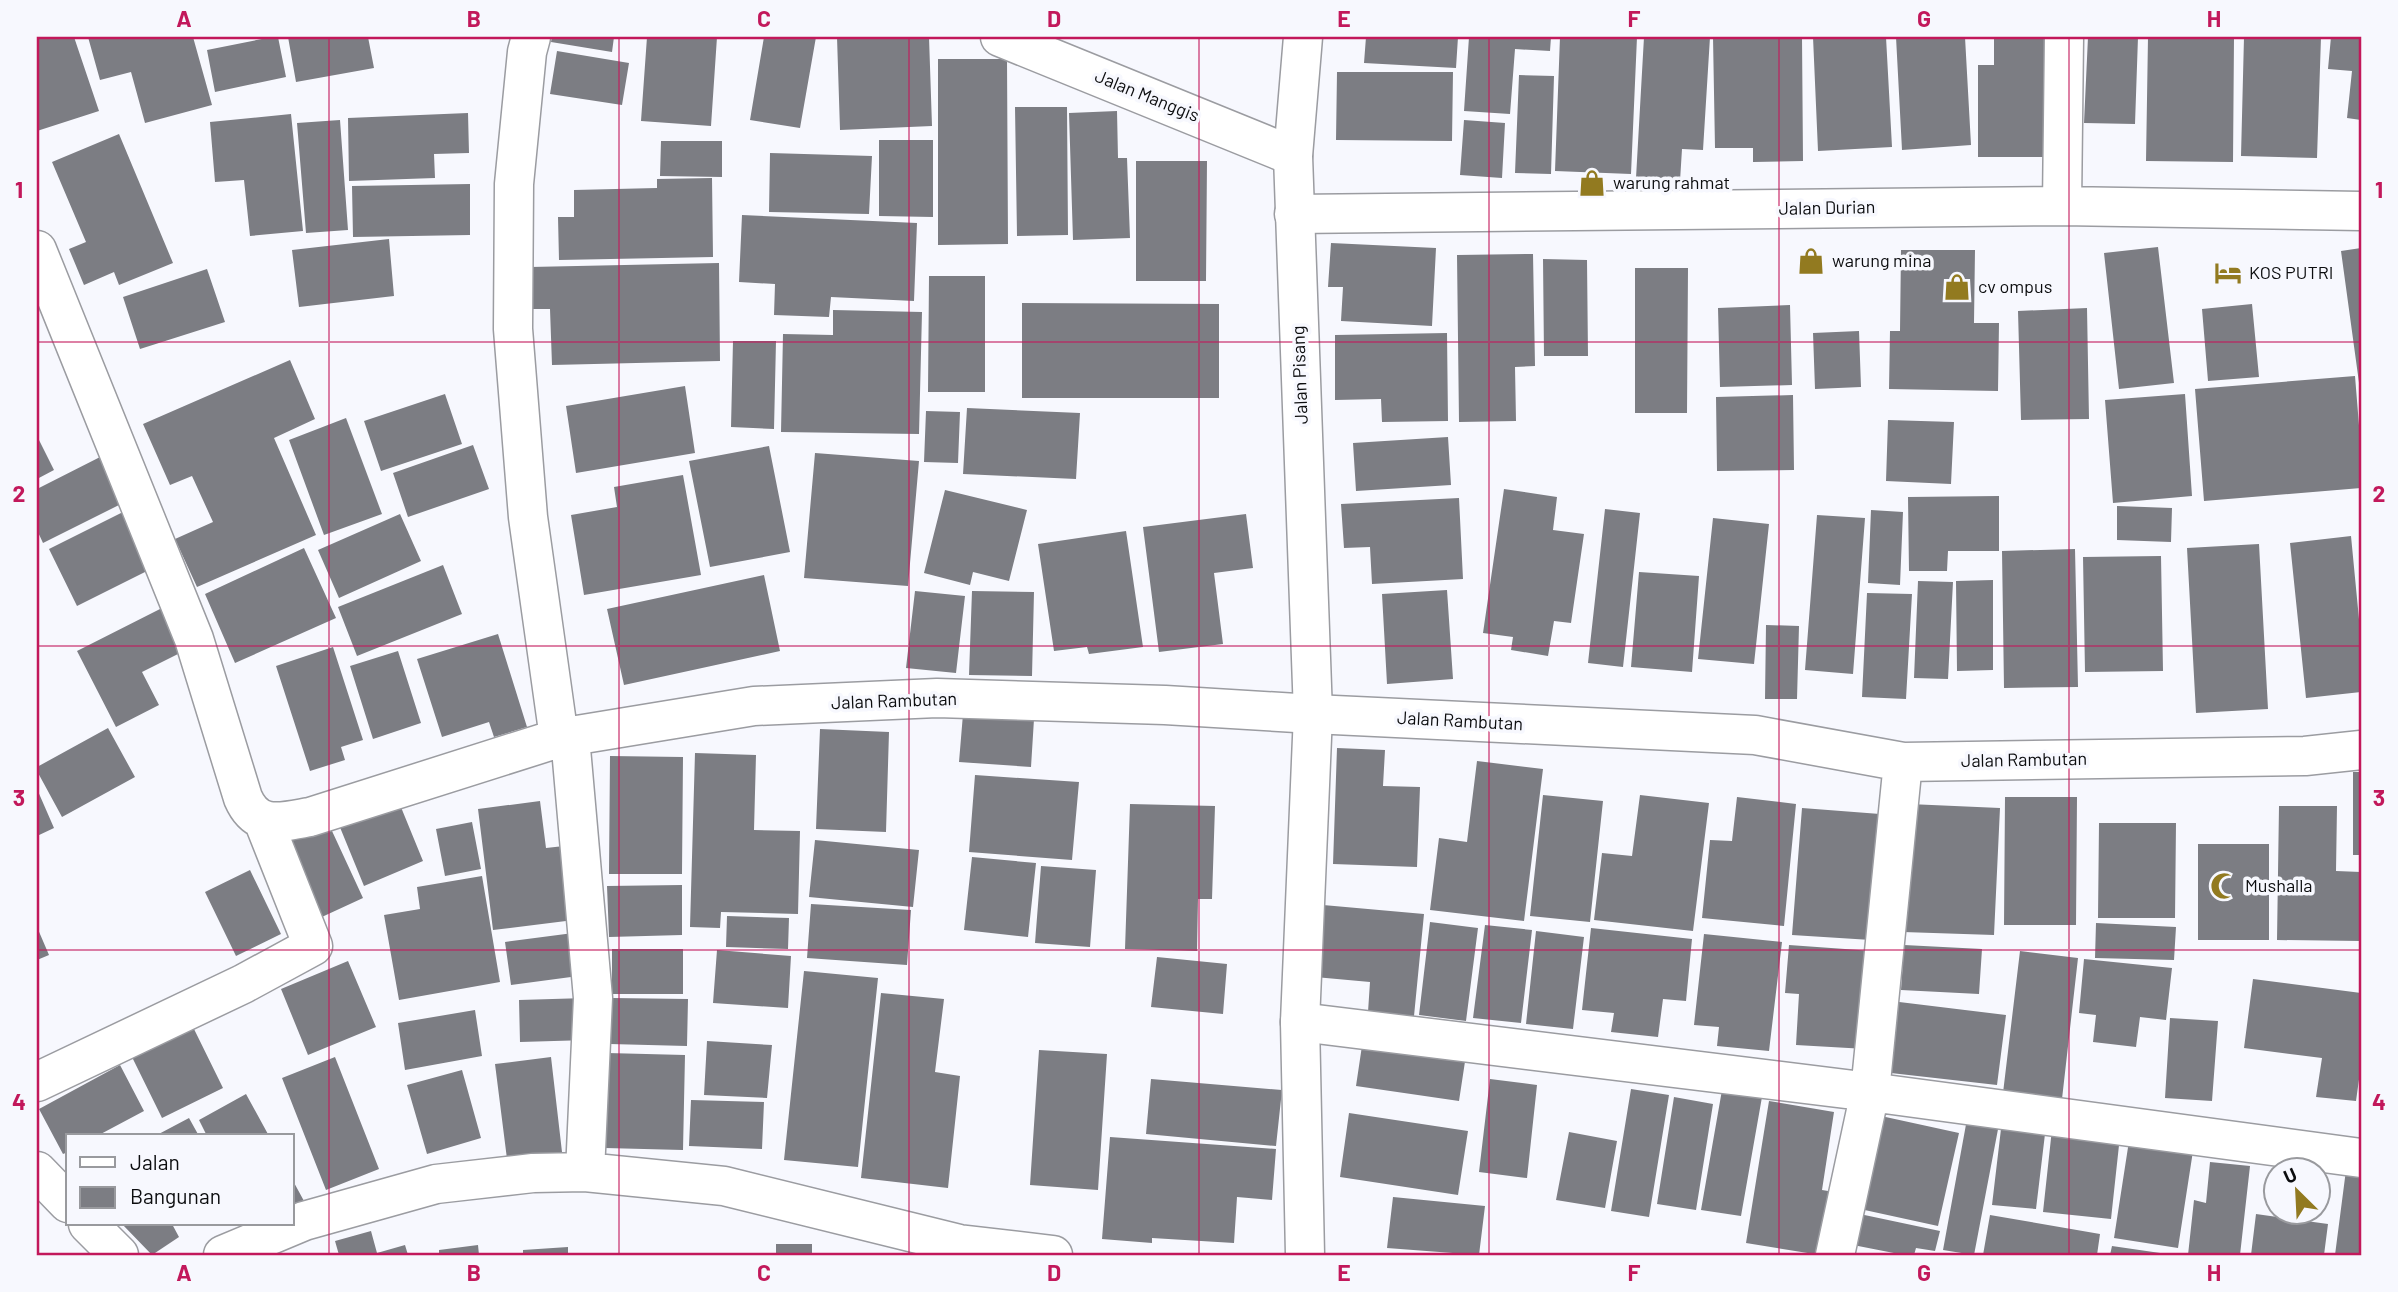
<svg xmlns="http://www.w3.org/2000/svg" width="2398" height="1292" viewBox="0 0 2398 1292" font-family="Barlow,sans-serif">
  <rect width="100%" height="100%" fill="#f7f8fe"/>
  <path fill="#7c7d83" d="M 37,37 L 74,37 L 99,111 L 37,131 Z
    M 88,37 L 193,37 L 212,105 L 145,123 L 131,72 L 100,80 Z
    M 272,37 L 278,37 L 286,77 L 215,92 L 207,50 Z
    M 288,37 L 368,37 L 374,68 L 296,82 Z
    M 552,37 L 614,37 L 612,52 L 551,42 Z
    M 647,37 L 717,37 L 711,126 L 641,121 Z
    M 764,37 L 816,37 L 800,128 L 750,120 Z
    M 837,37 L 929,37 L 932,126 L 840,130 Z
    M 1366,37 L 1458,37 L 1456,68 L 1364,63 Z
    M 1469,37 L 1551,37 L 1550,51 L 1515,49 L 1510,114 L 1464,111 Z
    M 1560,37 L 1637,37 L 1631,174 L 1555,171 Z
    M 1644,37 L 1710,37 L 1703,150 L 1682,149 L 1680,181 L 1636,178 Z
    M 1713,37 L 1802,37 L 1803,161 L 1753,162 L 1753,148 L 1715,148 Z
    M 1813,37 L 1886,37 L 1892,147 L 1818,151 Z
    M 1896,37 L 1965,37 L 1971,145 L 1902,150 Z
    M 1994,37 L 2051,37 L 2052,157 L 1978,157 L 1978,65 L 1994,65 Z
    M 2088,37 L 2138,37 L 2135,124 L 2084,123 Z
    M 2148,37 L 2234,37 L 2233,162 L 2146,161 Z
    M 2244,37 L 2321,37 L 2317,158 L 2241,156 Z
    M 2331,37 L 2361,37 L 2361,120 L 2347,118 L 2352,71 L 2328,69 Z
    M 557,51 L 629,63 L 622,105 L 550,94 Z
    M 938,59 L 1007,59 L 1008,244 L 938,245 Z
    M 1337,72 L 1453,72 L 1452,141 L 1336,140 Z
    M 1519,75 L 1554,76 L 1551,174 L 1515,173 Z
    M 1015,107 L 1067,107 L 1068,235 L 1017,236 Z
    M 1117,111 L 1118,158 L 1127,158 L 1130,238 L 1073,240 L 1069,113 Z
    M 468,113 L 469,153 L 434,154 L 435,178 L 349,181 L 348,118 Z
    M 291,114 L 303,231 L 250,236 L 244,180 L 215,182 L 210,122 Z
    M 340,120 L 348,230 L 306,233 L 297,123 Z
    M 1464,120 L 1505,123 L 1502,178 L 1460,175 Z
    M 119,134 L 173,263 L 119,285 L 114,272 L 84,285 L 69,249 L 86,242 L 52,162 Z
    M 879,140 L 933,140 L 933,217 L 879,216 Z
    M 661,141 L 722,141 L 722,177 L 660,176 Z
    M 770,153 L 872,156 L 869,214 L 769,212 Z
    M 1136,161 L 1207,161 L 1206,281 L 1136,281 Z
    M 712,178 L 713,257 L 559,260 L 558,217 L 574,217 L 574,190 L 657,188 L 657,179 Z
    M 470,184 L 470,235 L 353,237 L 352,186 Z
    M 742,215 L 917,223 L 914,301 L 831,297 L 829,317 L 774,315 L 775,284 L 739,282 Z
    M 389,239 L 394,296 L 299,307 L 292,250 Z
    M 1331,243 L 1436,248 L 1432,326 L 1341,321 L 1343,287 L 1328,287 Z
    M 2158,247 L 2174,383 L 2119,389 L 2104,253 Z
    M 2361,248 L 2361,390 L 2360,390 L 2341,251 Z
    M 1901,250 L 1975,250 L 1974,323 L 1999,323 L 1998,391 L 1889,389 L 1890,331 L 1900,331 Z
    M 1533,254 L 1535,366 L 1515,367 L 1516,421 L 1459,422 L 1457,255 Z
    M 1543,259 L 1587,260 L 1588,356 L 1544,356 Z
    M 719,263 L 720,361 L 552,365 L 550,309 L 530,309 L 530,267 Z
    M 1635,268 L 1688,268 L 1687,413 L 1635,413 Z
    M 207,269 L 225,322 L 140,349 L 123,297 Z
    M 929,276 L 985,276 L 985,392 L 928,392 Z
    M 1022,303 L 1219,304 L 1219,398 L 1022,398 Z
    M 2252,304 L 2259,377 L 2208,381 L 2202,309 Z
    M 1790,305 L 1792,385 L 1720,387 L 1718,308 Z
    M 2087,308 L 2089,419 L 2021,420 L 2018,311 Z
    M 833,310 L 922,312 L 919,434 L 781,432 L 783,334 L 833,335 Z
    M 1859,331 L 1861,387 L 1815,389 L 1813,333 Z
    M 1447,333 L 1448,421 L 1382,422 L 1381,399 L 1335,400 L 1335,335 Z
    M 733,341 L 776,341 L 774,429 L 731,427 Z
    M 290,360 L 315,419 L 274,438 L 316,535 L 197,587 L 175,539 L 213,522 L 192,476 L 170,485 L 143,424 Z
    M 2355,376 L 2361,450 L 2361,488 L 2204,501 L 2195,389 Z
    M 685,386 L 695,453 L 576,473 L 566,406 Z
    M 445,394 L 462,444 L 381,471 L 364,421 Z
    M 2185,394 L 2192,496 L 2113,503 L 2105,400 Z
    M 1793,395 L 1794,470 L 1717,471 L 1716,397 Z
    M 967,408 L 1080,413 L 1076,479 L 963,474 Z
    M 926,411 L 960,412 L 958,463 L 924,462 Z
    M 346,418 L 382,514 L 324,535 L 289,440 Z
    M 1888,420 L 1954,422 L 1951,484 L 1886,481 Z
    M 37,436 L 54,470 L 37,479 Z
    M 1448,437 L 1451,485 L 1356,491 L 1353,443 Z
    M 473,445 L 489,489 L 408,517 L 393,473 Z
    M 769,446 L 790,552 L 710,567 L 689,461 Z
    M 815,453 L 919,461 L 908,586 L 804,578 Z
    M 106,454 L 129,500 L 43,543 L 37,530 L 37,489 Z
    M 683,475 L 701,575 L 584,595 L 571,515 L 617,507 L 614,487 Z
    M 1504,489 L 1557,497 L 1553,530 L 1584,534 L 1571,623 L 1554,621 L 1548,656 L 1511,650 L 1513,637 L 1483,633 Z
    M 945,490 L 1027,510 L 1009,581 L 973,572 L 970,585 L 924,573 Z
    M 1999,496 L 1999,551 L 1948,551 L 1947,571 L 1909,571 L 1908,497 Z
    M 1459,498 L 1463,579 L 1372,584 L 1370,547 L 1344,548 L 1341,504 Z
    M 2117,506 L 2172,508 L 2171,542 L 2117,540 Z
    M 129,509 L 157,566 L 77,606 L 49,549 Z
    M 1605,509 L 1640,513 L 1623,667 L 1588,663 Z
    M 1871,510 L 1903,512 L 1900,585 L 1868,583 Z
    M 400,514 L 421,561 L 339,598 L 318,550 Z
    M 1246,514 L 1253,568 L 1214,573 L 1223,644 L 1159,652 L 1143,527 Z
    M 1817,515 L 1865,518 L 1853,674 L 1805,670 Z
    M 1713,518 L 1769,524 L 1754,664 L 1698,659 Z
    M 1126,531 L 1143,647 L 1089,654 L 1087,647 L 1054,651 L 1038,544 Z
    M 2351,536 L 2361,640 L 2361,692 L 2306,698 L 2290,543 Z
    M 2259,544 L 2268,709 L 2196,713 L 2187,548 Z
    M 304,548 L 336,618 L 235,663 L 205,594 Z
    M 2075,549 L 2078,687 L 2004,688 L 2002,551 Z
    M 2161,556 L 2163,671 L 2085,672 L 2083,557 Z
    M 443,565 L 462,614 L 357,656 L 338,607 Z
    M 1639,572 L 1699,576 L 1692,672 L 1631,667 Z
    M 764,575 L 780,651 L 624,685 L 607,609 Z
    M 1993,580 L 1993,670 L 1957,671 L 1956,581 Z
    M 1918,581 L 1953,582 L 1948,679 L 1914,678 Z
    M 1447,590 L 1453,679 L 1387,684 L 1382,594 Z
    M 915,591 L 965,596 L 956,673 L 906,668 Z
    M 972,591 L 1034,592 L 1032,676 L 969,675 Z
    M 1867,593 L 1912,594 L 1906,699 L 1862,697 Z
    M 162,608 L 184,651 L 142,672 L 159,705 L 116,727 L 77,651 Z
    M 1766,625 L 1799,626 L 1797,699 L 1765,699 Z
    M 498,634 L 527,727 L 494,737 L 489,722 L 442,737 L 417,659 Z
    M 333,647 L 363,740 L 341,747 L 345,760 L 310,771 L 276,666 Z
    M 398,651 L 421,723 L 373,739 L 350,666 Z
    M 963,714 L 1034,719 L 1031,767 L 959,762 Z
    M 108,728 L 135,777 L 62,817 L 37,771 L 37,767 Z
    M 820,729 L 889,732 L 886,832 L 816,829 Z
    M 1337,748 L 1385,750 L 1383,786 L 1420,787 L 1417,867 L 1333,864 Z
    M 695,753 L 756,755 L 754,830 L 800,831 L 798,914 L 721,912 L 720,928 L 690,927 Z
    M 610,756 L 683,757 L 682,874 L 609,874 Z
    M 1477,761 L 1543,769 L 1524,921 L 1430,910 L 1439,838 L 1467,842 Z
    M 2353,772 L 2361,772 L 2361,855 L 2353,855 Z
    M 975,775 L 1079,782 L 1072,860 L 969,852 Z
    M 37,789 L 54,828 L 37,836 Z
    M 396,795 L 423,861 L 364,886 L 337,820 Z
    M 1543,795 L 1603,801 L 1590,922 L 1530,916 Z
    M 1640,795 L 1709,803 L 1693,931 L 1594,920 L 1602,853 L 1632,856 Z
    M 1737,797 L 1796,804 L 1784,926 L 1702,918 L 1710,840 L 1732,841 Z
    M 2005,797 L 2077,797 L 2076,925 L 2004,925 Z
    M 540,801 L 546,848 L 573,845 L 582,919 L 493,930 L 478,809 Z
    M 1130,804 L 1215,806 L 1212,899 L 1198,899 L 1197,951 L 1125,949 Z
    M 1909,804 L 2000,808 L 1994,935 L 1903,932 Z
    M 2279,806 L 2337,806 L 2336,871 L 2361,872 L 2361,941 L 2277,940 Z
    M 1802,808 L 1880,814 L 1871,940 L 1792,935 Z
    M 326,818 L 363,898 L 311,922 L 274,842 Z
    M 472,822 L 481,869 L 445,876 L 436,829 Z
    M 2099,823 L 2176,823 L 2175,918 L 2098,918 Z
    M 815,840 L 919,850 L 913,907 L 809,897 Z
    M 2198,844 L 2269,844 L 2269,940 L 2198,940 Z
    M 972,857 L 1036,863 L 1028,937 L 964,930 Z
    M 1041,866 L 1096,870 L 1090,947 L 1035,943 Z
    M 250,870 L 281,934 L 236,956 L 205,892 Z
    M 482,876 L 500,982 L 399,1000 L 384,915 L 420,909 L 417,887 Z
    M 682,885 L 682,935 L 609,937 L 607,886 Z
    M 811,904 L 911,910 L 907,965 L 807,958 Z
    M 1323,905 L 1424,914 L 1414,1016 L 1368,1012 L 1370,982 L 1315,977 Z
    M 727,916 L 789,918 L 788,949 L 726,947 Z
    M 1430,922 L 1478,928 L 1466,1021 L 1419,1015 Z
    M 2096,923 L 2176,927 L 2174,960 L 2095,958 Z
    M 1485,925 L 1532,930 L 1521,1023 L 1473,1018 Z
    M 37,927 L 49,955 L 37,960 Z
    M 1591,928 L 1692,939 L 1686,1001 L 1663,999 L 1658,1037 L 1611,1032 L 1614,1013 L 1582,1010 Z
    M 1536,931 L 1584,937 L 1573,1029 L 1526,1024 Z
    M 581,932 L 586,975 L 511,985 L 505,942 Z
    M 1704,934 L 1782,942 L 1769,1051 L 1717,1046 L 1719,1027 L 1694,1025 Z
    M 1789,945 L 1873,951 L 1866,1049 L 1796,1045 L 1799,994 L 1785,993 Z
    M 1904,945 L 1982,949 L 1979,994 L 1901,990 Z
    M 612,949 L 683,949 L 683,994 L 612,994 Z
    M 717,950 L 791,956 L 788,1008 L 713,1003 Z
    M 2020,951 L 2078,958 L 2062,1099 L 2003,1093 Z
    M 1157,957 L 1227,964 L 1223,1014 L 1151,1007 Z
    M 2084,959 L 2172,968 L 2166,1020 L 2140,1017 L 2136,1047 L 2093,1042 L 2096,1015 L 2079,1013 Z
    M 348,961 L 376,1027 L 308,1055 L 281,989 Z
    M 804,971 L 878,978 L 858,1167 L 784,1160 Z
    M 2253,979 L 2361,993 L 2361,1065 L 2356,1101 L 2316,1097 L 2322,1058 L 2244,1048 Z
    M 881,993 L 944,999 L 935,1072 L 960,1076 L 948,1188 L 861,1178 Z
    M 586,998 L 588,1040 L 520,1042 L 519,1000 Z
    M 612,998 L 688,999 L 687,1046 L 610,1044 Z
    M 1891,1001 L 2006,1015 L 1997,1085 L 1882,1072 Z
    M 475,1010 L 482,1056 L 405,1070 L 398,1023 Z
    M 2170,1018 L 2218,1021 L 2212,1101 L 2165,1098 Z
    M 193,1027 L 223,1088 L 162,1118 L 132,1057 Z
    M 1363,1039 L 1466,1055 L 1459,1101 L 1356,1086 Z
    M 707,1041 L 772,1045 L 767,1098 L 704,1095 Z
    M 1039,1050 L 1107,1054 L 1098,1190 L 1030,1185 Z
    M 607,1053 L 685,1055 L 683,1150 L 605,1148 Z
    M 335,1057 L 379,1169 L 326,1190 L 282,1078 Z
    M 551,1057 L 562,1152 L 507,1159 L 495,1064 Z
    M 120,1065 L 144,1111 L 97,1136 L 68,1136 L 68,1152 L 63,1154 L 39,1109 Z
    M 462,1070 L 481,1138 L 427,1154 L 407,1085 Z
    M 1151,1079 L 1282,1090 L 1276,1146 L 1146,1134 Z
    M 1490,1079 L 1537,1085 L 1527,1178 L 1479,1172 Z
    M 1631,1089 L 1669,1095 L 1649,1217 L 1611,1211 Z
    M 1722,1090 L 1762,1097 L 1741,1216 L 1701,1210 Z
    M 246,1094 L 269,1136 L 207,1136 L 199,1120 Z
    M 1674,1097 L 1713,1104 L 1696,1210 L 1657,1204 Z
    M 691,1100 L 764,1102 L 762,1149 L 689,1146 Z
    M 1769,1101 L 1834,1112 L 1822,1190 L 1834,1192 L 1820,1255 L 1746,1243 Z
    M 1349,1113 L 1468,1131 L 1458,1195 L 1340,1177 Z
    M 1881,1116 L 1959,1133 L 1938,1226 L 1860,1209 Z
    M 189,1118 L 199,1136 L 155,1136 Z
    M 1967,1119 L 1999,1124 L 1974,1255 L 1943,1250 Z
    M 2001,1129 L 2045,1134 L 2036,1209 L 1992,1205 Z
    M 2052,1129 L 2120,1136 L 2111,1219 L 2043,1212 Z
    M 1569,1132 L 1617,1141 L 1605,1208 L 1556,1200 Z
    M 1110,1137 L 1276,1149 L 1272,1200 L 1237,1197 L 1234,1243 L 1152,1238 L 1152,1243 L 1102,1239 Z
    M 2129,1141 L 2193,1151 L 2178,1248 L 2114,1238 Z
    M 2210,1162 L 2250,1166 L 2240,1255 L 2188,1255 L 2194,1200 L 2206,1203 Z
    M 2346,1170 L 2361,1172 L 2361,1255 L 2335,1255 Z
    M 292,1179 L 304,1201 L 292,1207 Z
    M 1393,1197 L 1485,1206 L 1479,1255 L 1387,1248 Z
    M 1855,1213 L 1940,1231 L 1935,1251 L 1916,1248 L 1914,1255 L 1904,1255 L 1848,1244 Z
    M 2256,1214 L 2328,1224 L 2324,1255 L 2251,1255 Z
    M 1990,1215 L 2100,1234 L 2097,1255 L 1983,1255 Z
    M 122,1224 L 172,1224 L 179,1237 L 152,1255 Z
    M 371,1231 L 377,1253 L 405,1245 L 408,1255 L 339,1255 L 335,1241 Z
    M 776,1244 L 812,1244 L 812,1255 L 776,1255 Z
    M 478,1245 L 479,1255 L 439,1255 L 439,1250 Z
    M 2112,1246 L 2167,1254 L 2167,1255 L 2110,1255 Z
    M 568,1247 L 568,1255 L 523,1255 L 523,1250 Z"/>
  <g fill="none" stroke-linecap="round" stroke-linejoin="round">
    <defs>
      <path id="street" d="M 531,37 L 527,52 L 514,184 L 513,329 L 528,517 L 559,738
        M 1000,37 L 1293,156
        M 2062,206 L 2064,37
        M 1294,214 L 2062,206 L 2361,211
        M 37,250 L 194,639 L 243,798 C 257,830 281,822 310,817 L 559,738 L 754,706 L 937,698 L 1165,705 L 1313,714 L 1755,735 L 1903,762 L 2305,756 L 2361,750
        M 570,737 L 593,998 L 585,1172
        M 1300,1022 L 1870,1092 L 2361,1158
        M 37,1082 L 243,984 L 313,946 L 263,820
        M 37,1171 L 68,1203
        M 88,1224 L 119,1255
        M 223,1255 L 304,1221 L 436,1184 L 533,1173 L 585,1172 L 724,1186 L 959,1244 L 1053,1255
        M 1835,1255 L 1870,1092 L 1903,762"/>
      <path id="secondary" d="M 1303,37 L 1293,156 L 1313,714 L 1300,1022 L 1305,1255"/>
    </defs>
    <use href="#street" stroke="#9b9ca1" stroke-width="41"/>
    <use href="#secondary" stroke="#9b9ca1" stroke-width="41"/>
    <use href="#street" stroke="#fff" stroke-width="38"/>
    <use href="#secondary" stroke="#fff" stroke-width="38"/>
  </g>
  <path fill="none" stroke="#c2185b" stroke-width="2" stroke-opacity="0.55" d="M 329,37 L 329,1255M 619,37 L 619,1255M 909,37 L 909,1255M 1199,37 L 1199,1255M 1489,37 L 1489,1255M 1779,37 L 1779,1255M 2069,37 L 2069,1255M 37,342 L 2361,342M 37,646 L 2361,646M 37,950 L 2361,950"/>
  <defs>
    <symbol id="shop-bare" viewBox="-9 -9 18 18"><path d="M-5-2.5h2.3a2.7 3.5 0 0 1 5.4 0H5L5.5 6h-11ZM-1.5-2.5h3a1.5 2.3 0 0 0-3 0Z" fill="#927a20" stroke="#f7f8fe" stroke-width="2.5" paint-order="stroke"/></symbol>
    <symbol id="hotel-bare" viewBox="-9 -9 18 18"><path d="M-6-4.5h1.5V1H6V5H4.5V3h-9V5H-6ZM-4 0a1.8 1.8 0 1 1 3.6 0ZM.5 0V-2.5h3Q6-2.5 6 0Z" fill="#927a20" stroke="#f7f8fe" stroke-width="2.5" paint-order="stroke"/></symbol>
    <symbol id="mosque-bare" viewBox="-9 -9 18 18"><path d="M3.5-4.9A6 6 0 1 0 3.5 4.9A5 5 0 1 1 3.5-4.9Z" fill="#927a20" stroke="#f7f8fe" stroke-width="2.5" paint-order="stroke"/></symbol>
  </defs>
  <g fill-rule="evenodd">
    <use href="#shop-bare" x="1573" y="164" width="38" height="38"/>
    <use href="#shop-bare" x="1792" y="242" width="38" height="38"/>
    <use href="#hotel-bare" x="2209" y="254" width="38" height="38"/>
    <use href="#shop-bare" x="1938" y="268" width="38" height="38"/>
    <use href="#mosque-bare" x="2205" y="867" width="38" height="38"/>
  </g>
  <g text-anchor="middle" stroke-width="7" stroke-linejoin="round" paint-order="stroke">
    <g font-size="18" fill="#0c0d0f" stroke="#f7f8fe">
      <text transform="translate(1147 96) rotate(22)" y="6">Jalan Manggis</text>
      <text transform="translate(1827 208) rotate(-1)" y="6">Jalan Durian</text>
      <text transform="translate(1300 375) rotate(-92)" y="6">Jalan Pisang</text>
      <text transform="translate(894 701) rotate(-2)" y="6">Jalan Rambutan</text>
      <text transform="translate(1460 721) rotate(3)" y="6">Jalan Rambutan</text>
      <text transform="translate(2024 760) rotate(-1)" y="6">Jalan Rambutan</text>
    </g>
    <g font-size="18" fill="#0c0d0f" stroke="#f7f8fe" text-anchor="start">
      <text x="1613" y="189">warung rahmat</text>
      <text x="1832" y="267">warung mina</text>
      <text x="2249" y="279">KOS PUTRI</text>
      <text x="1978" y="293">cv ompus</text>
      <text x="2245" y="892">Mushalla</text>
    </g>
  </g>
  <rect width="2398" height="1292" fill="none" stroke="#f7f8fe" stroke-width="77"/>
  <rect x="66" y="1134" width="228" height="91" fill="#f7f8fe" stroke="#999a9e" stroke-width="2"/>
  <rect x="80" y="1157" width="35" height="10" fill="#ffffff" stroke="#999a9e" stroke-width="2"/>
  <text x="130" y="1170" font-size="21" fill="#0c0d0f">Jalan</text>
  <rect x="80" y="1187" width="35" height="21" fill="#7c7d83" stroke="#999a9e" stroke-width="2"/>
  <text x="130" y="1204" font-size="21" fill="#0c0d0f">Bangunan</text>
  <g transform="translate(2297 1191) rotate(336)"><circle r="33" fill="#f7f8fe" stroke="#999a9e" stroke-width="2"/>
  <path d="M0-5L12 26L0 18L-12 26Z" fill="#927a20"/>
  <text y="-10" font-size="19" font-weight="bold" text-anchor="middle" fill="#0c0d0f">U</text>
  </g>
  <rect x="38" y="38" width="2322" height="1216" fill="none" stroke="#c2185b" stroke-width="2.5"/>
  <g font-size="23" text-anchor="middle" font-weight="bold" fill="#c2185b">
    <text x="184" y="27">A</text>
    <text x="474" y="27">B</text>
    <text x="764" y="27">C</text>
    <text x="1054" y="27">D</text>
    <text x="1344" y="27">E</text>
    <text x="1634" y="27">F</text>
    <text x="1924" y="27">G</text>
    <text x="2214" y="27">H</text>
    <text x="19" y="198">1</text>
    <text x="2379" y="198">1</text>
    <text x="19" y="502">2</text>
    <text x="2379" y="502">2</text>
    <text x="19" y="806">3</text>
    <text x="2379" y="806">3</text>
    <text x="19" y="1110">4</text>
    <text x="2379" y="1110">4</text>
    <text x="184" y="1281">A</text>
    <text x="474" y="1281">B</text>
    <text x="764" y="1281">C</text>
    <text x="1054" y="1281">D</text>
    <text x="1344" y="1281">E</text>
    <text x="1634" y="1281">F</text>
    <text x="1924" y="1281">G</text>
    <text x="2214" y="1281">H</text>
  </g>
</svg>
